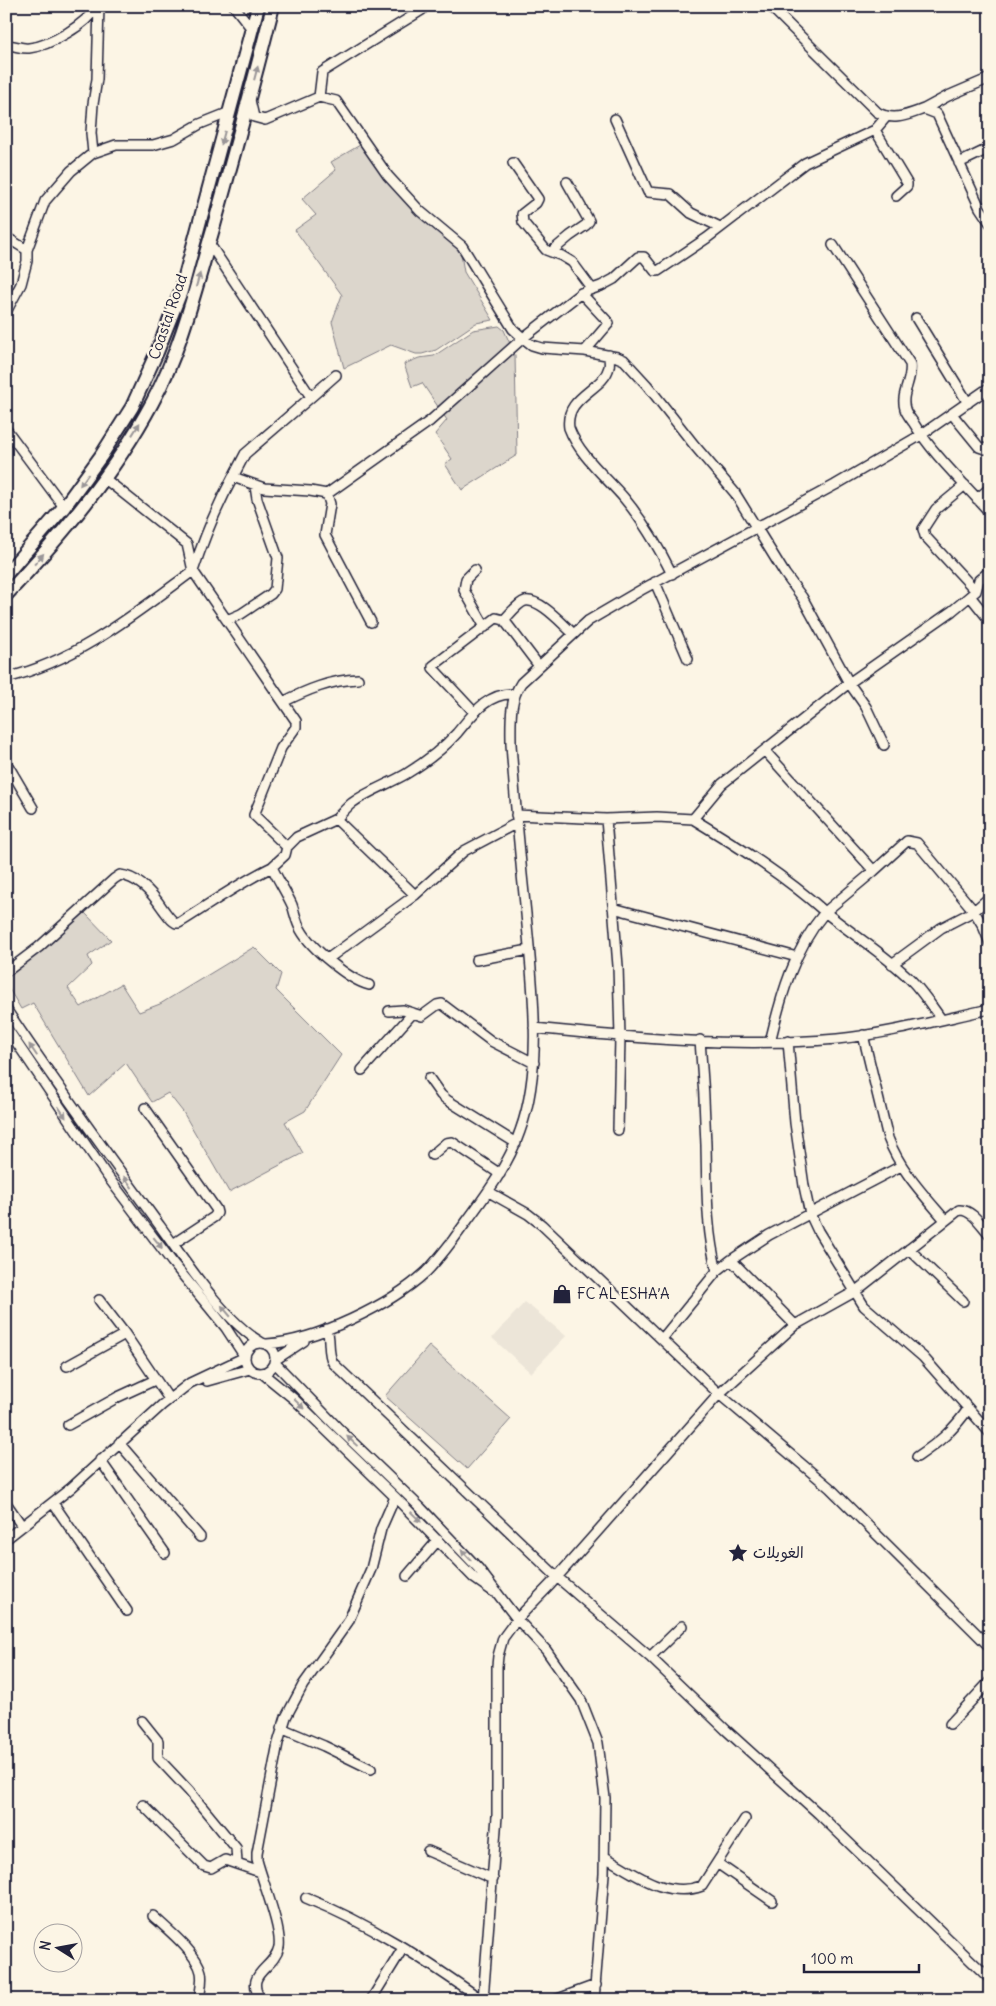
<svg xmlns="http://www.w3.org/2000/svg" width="996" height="2006" viewBox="0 0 996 2006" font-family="Delius,'Playpen Sans Arabic',sans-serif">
  <rect width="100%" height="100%" fill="#fcf5e5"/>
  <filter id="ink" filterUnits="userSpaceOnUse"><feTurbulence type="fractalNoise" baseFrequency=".02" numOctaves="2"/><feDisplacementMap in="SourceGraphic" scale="10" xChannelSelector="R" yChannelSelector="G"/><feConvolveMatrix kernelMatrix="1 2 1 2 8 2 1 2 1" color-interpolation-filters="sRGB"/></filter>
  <g filter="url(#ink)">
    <path fill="#ece5d8" d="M 525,1302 L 566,1336 L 531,1373 L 492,1338 Z"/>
    <path fill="#dcd6cc" stroke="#7f7c84" d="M 360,145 L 416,207 L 460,248 L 464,272 L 493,320 L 476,323 L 436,350 L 422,354 L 416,354 L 391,345 L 344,368 L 332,322 L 342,295 L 295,230 L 316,215 L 302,199 L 336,170 L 331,162 Z
      M 499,326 L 504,330 L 515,355 L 517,455 L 462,490 L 445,464 L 452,459 L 435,434 L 447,420 L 422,383 L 412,387 L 404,364 L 419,358 L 434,356 L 473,330 Z
      M 85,913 L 111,940 L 88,956 L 92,965 L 68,988 L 81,1007 L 121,984 L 139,1012 L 160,1004 L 254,947 L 281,974 L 276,990 L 341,1055 L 305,1111 L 285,1122 L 303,1153 L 229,1192 L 183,1112 L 168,1093 L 152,1102 L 126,1063 L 89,1096 L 33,1003 L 21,1009 L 6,984 L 6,979 Z
      M 429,1346 L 511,1419 L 467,1469 L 385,1396 Z"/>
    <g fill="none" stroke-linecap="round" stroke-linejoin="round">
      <defs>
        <path id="minor" d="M 234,6 L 252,29
          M 770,6 L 877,112 C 893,122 907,115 924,109 L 937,114 L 980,208 L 990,223
          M 6,45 C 14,45 22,49 29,48 C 50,46 87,24 97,6
          M 319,97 L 322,72 L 422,10
          M 250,100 L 254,117 L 265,120 L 319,97 L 336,101 L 388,176 L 420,211 L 462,246 L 513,329 L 523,338 L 581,293 L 601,286 L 614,279 L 638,257 L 644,257 L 655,271 L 658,271 L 707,238 L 805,163 L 875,130 L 887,116
          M 924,109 L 948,96 L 990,78
          M 615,119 L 648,192 L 670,194 L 691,213 L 720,227
          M 875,130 L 907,183 L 907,186 L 896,196
          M 93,153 L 91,133 L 93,104 L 97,79 L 99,6
          M 513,163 L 538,199 L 536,203 L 522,214 L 523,222 L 546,250 L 562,256 L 572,262 L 592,289
          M 959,163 L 990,148
          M 6,237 L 27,250
          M 209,243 L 311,397 L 336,375
          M 833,245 L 910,364 C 913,380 900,393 905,409 C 906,413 910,418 913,422 C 933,455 964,483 990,513
          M 551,252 L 570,236 L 586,225 L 589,221 L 567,182
          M 581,293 L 609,323 L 585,351
          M 6,312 L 21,284 L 27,261 L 27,250 L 45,201 L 71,171 L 93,153 L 116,145 L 153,145 L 174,139 L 200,124 L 230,112
          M 916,318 L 968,403
          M 609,355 C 609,359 610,364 609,367 C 604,390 564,396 569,428 C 579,455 606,477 624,498 C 644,522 658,546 672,574
          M 311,397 L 245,454 L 233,477 L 264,488 L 310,491 L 327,494 L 330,504 L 325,535 L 371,622
          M 952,414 L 979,447 L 985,449 L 990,447
          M 6,429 L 64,507
          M 104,478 L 187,544 L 193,571 C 204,538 216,508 233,477
          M 965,485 L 936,509 L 923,529 L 925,536 L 976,591
          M 327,494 L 430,421 L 523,338 L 532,345 L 542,348 L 585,351 L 617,357 L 624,360 L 647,385 L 695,446 L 735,493 L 785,574 L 802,597 L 849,683 L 866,707 L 884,745
          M 977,499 L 990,488
          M 475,570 L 466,579 L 464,590 L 485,627
          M 655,582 L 688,659
          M 970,596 L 990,621
          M 227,620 L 241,614 L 271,594 L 275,589 L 278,558 L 257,499 L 255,486
          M 504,620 C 510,614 518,603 525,601 C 540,598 563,625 574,634
          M 6,678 C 77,661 136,613 193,571 L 296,721 L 296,727 L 281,748 L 254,815 L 287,847
          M 514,694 C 488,692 472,715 457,733 C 443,749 424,763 406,774 C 389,784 368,791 352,803 C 346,808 341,814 336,819 L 415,895 L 464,851 L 517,823
          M 283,702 C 307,690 331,680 358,679
          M 474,712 L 433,668 L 433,666 L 496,618 L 504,620 L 539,666
          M 765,751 L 874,871 L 825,912 C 853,935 885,954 910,979 C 922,991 931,1005 941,1019
          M 6,762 L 33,808
          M 516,815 L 606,819 L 657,817 L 693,819
          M 336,819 L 297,837 L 287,847 L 285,855 L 272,867 C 278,880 286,892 292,905 C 295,913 296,922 301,930 C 311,948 349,980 369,985
          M 606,819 L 618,966 L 620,1037 L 618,1130
          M 874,871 L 907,841 L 917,843 L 974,911 L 983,926 L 990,943
          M 613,908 L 797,957
          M 329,958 L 415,895
          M 476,960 L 529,950
          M 892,964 L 941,928 L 974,911 L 990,897
          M 6,972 L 39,947 L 114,879 L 120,875 C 139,877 153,894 163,909 C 167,914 170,920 176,923 L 179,923 C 210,904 239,883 272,867
          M 6,1009 C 55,1083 108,1155 160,1226 C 187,1263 223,1320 262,1343
          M 389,1011 L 403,1010 L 422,1016 L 437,1005 L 442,1004 L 491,1041 L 534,1063
          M 6,1027 L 105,1173 L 172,1262 L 226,1328 L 245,1357 L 190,1383 L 162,1405 L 71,1488 L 6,1539
          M 534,1028 C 633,1038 736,1048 837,1039 C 888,1034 939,1020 990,1009
          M 863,1035 L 888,1138 C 900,1170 923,1194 945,1220
          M 700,1040 C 703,1075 705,1110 706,1145 C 707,1188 706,1230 717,1271
          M 788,1041 L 795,1123 L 804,1186 L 810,1214 L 818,1231 L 864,1306 L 923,1357 L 990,1433
          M 770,1042 C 781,996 794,949 825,912 C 785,876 739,847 693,819 L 722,784 L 849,683 L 952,611 L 976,591 L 979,580 L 990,571
          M 362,1070 L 413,1013
          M 429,1078 L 441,1095 L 447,1100 L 516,1143
          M 145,1108 L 216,1209 L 217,1213 L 214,1217 L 173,1244
          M 432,1155 L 446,1143 L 452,1142 L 500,1174
          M 489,1192 L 528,1214 L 542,1225 L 719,1394 L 830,1488 L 990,1647
          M 909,1249 L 963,1301
          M 731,1260 L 795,1325
          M 99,1300 L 125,1334 L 169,1399
          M 327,1329 C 331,1340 327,1353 333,1363 L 557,1577 L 650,1657 L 726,1730 L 819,1814 L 990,1979
          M 662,1339 L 717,1271 L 731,1260 L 769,1235 L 901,1166
          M245 1358a15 15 0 1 1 30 0a15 15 0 1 1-30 0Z
          M 267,1344 C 316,1341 390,1305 426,1272 C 436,1262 444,1251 453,1240 C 478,1205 506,1172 520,1131 C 544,1066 532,982 526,914 C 520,857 515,801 511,744 C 511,723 509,701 521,683 L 588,621 L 641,590 L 835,485 L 921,435 L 990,387
          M 275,1360 L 304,1341
          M 274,1362 L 337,1427 L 421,1508 L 478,1568 L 517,1619 L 546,1650 L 581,1700 L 598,1743 L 605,1798 L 604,1874 L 594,2000
          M 67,1366 L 125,1334
          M 262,1373 L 294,1399 L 395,1497 L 474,1578 L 494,1592
          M 207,1381 L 250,1369
          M 68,1425 L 118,1397 L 155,1380
          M 119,1443 L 200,1537
          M 917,1457 C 939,1442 953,1431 968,1409
          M 100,1460 L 165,1553
          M 6,1503 L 22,1526
          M 53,1503 L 127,1611
          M 407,1576 L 438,1540
          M 650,1657 L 682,1626
          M 142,1721 L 158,1741 L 158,1758 L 189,1791 L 236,1848 L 237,1863
          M 950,1724 L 990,1681
          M 281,1728 L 324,1746 L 371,1769
          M 143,1805 L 204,1866 L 211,1868 L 225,1860 L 260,1872
          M 428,1851 L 493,1879
          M 605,1857 C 635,1874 666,1899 702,1886 L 745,1819
          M 717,1863 L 772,1901
          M 306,1898 C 369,1923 427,1961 482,2000
          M 153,1916 C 167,1929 197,1953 201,1972 C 203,1981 200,1991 199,2000
          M 261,2000 C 243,1972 274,1970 279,1947 C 282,1929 262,1880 257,1860 L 257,1853 L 278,1743 L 286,1717 L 303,1685 L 348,1622 L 371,1569 L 381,1529 L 395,1497
          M 371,2000 L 403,1948
          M 483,2000 L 497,1816 L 497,1666 L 498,1656 L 503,1638 L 517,1619 L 550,1585 L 719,1394 L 795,1325 L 856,1291 L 959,1210 C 972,1209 982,1226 990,1235
          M 555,2000 L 596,1985"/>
        <path id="highway" d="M 6,574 L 64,507 L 101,456 L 132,407 L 157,352 L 181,291 L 258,6
          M 6,595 C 61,536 114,474 152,403 C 181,350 196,287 213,229 C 234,155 254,81 273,6"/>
      </defs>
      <use href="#minor" stroke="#22223b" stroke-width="12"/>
      <use href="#highway" stroke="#22223b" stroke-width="16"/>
      <use href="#minor" stroke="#fcf5e5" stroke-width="9"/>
      <use href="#highway" stroke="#fcf5e5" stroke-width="12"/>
    </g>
    <defs><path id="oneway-solid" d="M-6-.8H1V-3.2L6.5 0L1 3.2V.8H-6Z" transform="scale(1.25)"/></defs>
    <g fill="#9a9698">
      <use href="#oneway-solid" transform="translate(256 73) rotate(-75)"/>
      <use href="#oneway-solid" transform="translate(223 138) rotate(105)"/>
      <use href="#oneway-solid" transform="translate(198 280) rotate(-74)"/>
      <use href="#oneway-solid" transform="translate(136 429) rotate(-58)"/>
      <use href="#oneway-solid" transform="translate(84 480) rotate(126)"/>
      <use href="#oneway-solid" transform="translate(39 559) rotate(-49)"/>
      <use href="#oneway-solid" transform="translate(33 1050) rotate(-124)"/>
      <use href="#oneway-solid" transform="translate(62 1112) rotate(56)"/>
      <use href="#oneway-solid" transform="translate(128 1182) rotate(-126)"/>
      <use href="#oneway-solid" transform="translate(158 1243) rotate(52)"/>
      <use href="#oneway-solid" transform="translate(226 1311) rotate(-130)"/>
      <use href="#oneway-solid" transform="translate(299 1404) rotate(44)"/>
      <use href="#oneway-solid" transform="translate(352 1441) rotate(-137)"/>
      <use href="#oneway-solid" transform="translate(416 1517) rotate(45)"/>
      <use href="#oneway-solid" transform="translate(466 1555) rotate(-133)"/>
    </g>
  </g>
  <defs>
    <symbol id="shop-bare" viewBox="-9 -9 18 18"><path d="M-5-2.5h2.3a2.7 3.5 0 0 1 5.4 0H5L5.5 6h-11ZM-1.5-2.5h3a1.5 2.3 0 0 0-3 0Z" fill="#22223b" stroke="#fcf5e5" stroke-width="2.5" paint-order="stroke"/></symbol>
    <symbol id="sight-bare" viewBox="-9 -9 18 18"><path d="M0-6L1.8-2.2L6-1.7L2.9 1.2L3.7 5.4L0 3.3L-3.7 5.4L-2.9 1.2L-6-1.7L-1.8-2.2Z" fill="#22223b" stroke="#fcf5e5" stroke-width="2.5" paint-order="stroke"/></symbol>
  </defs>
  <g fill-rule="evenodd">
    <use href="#shop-bare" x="548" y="1280" width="28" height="28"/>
    <use href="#sight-bare" x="724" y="1539" width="28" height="28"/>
  </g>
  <g text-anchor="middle" stroke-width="4.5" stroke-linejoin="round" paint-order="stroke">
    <g font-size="15" fill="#22223b" stroke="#fcf5e5">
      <text transform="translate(168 317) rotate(-71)" y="5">Coastal Road</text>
    </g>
    <g font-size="15" fill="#22223b" stroke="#fcf5e5" text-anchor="start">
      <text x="577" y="1299">FC AL ESHA’A</text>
      <text x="753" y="1558">الغويلات</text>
    </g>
  </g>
  <rect width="996" height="2006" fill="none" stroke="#fcf5e5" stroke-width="25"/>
  <rect x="12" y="12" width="971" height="1981" fill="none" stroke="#22223b" stroke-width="2" filter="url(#ink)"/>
  <g transform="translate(58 1948) rotate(281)"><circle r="24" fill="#fcf5e5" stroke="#a5a1a1"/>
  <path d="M0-4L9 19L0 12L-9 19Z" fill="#22223b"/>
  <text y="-8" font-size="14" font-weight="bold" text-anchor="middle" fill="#22223b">N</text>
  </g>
  <path d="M804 1964v8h115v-8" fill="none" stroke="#22223b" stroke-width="2.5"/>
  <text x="811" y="1964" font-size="15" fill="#22223b" stroke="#fcf5e5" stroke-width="4" paint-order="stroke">100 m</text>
</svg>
